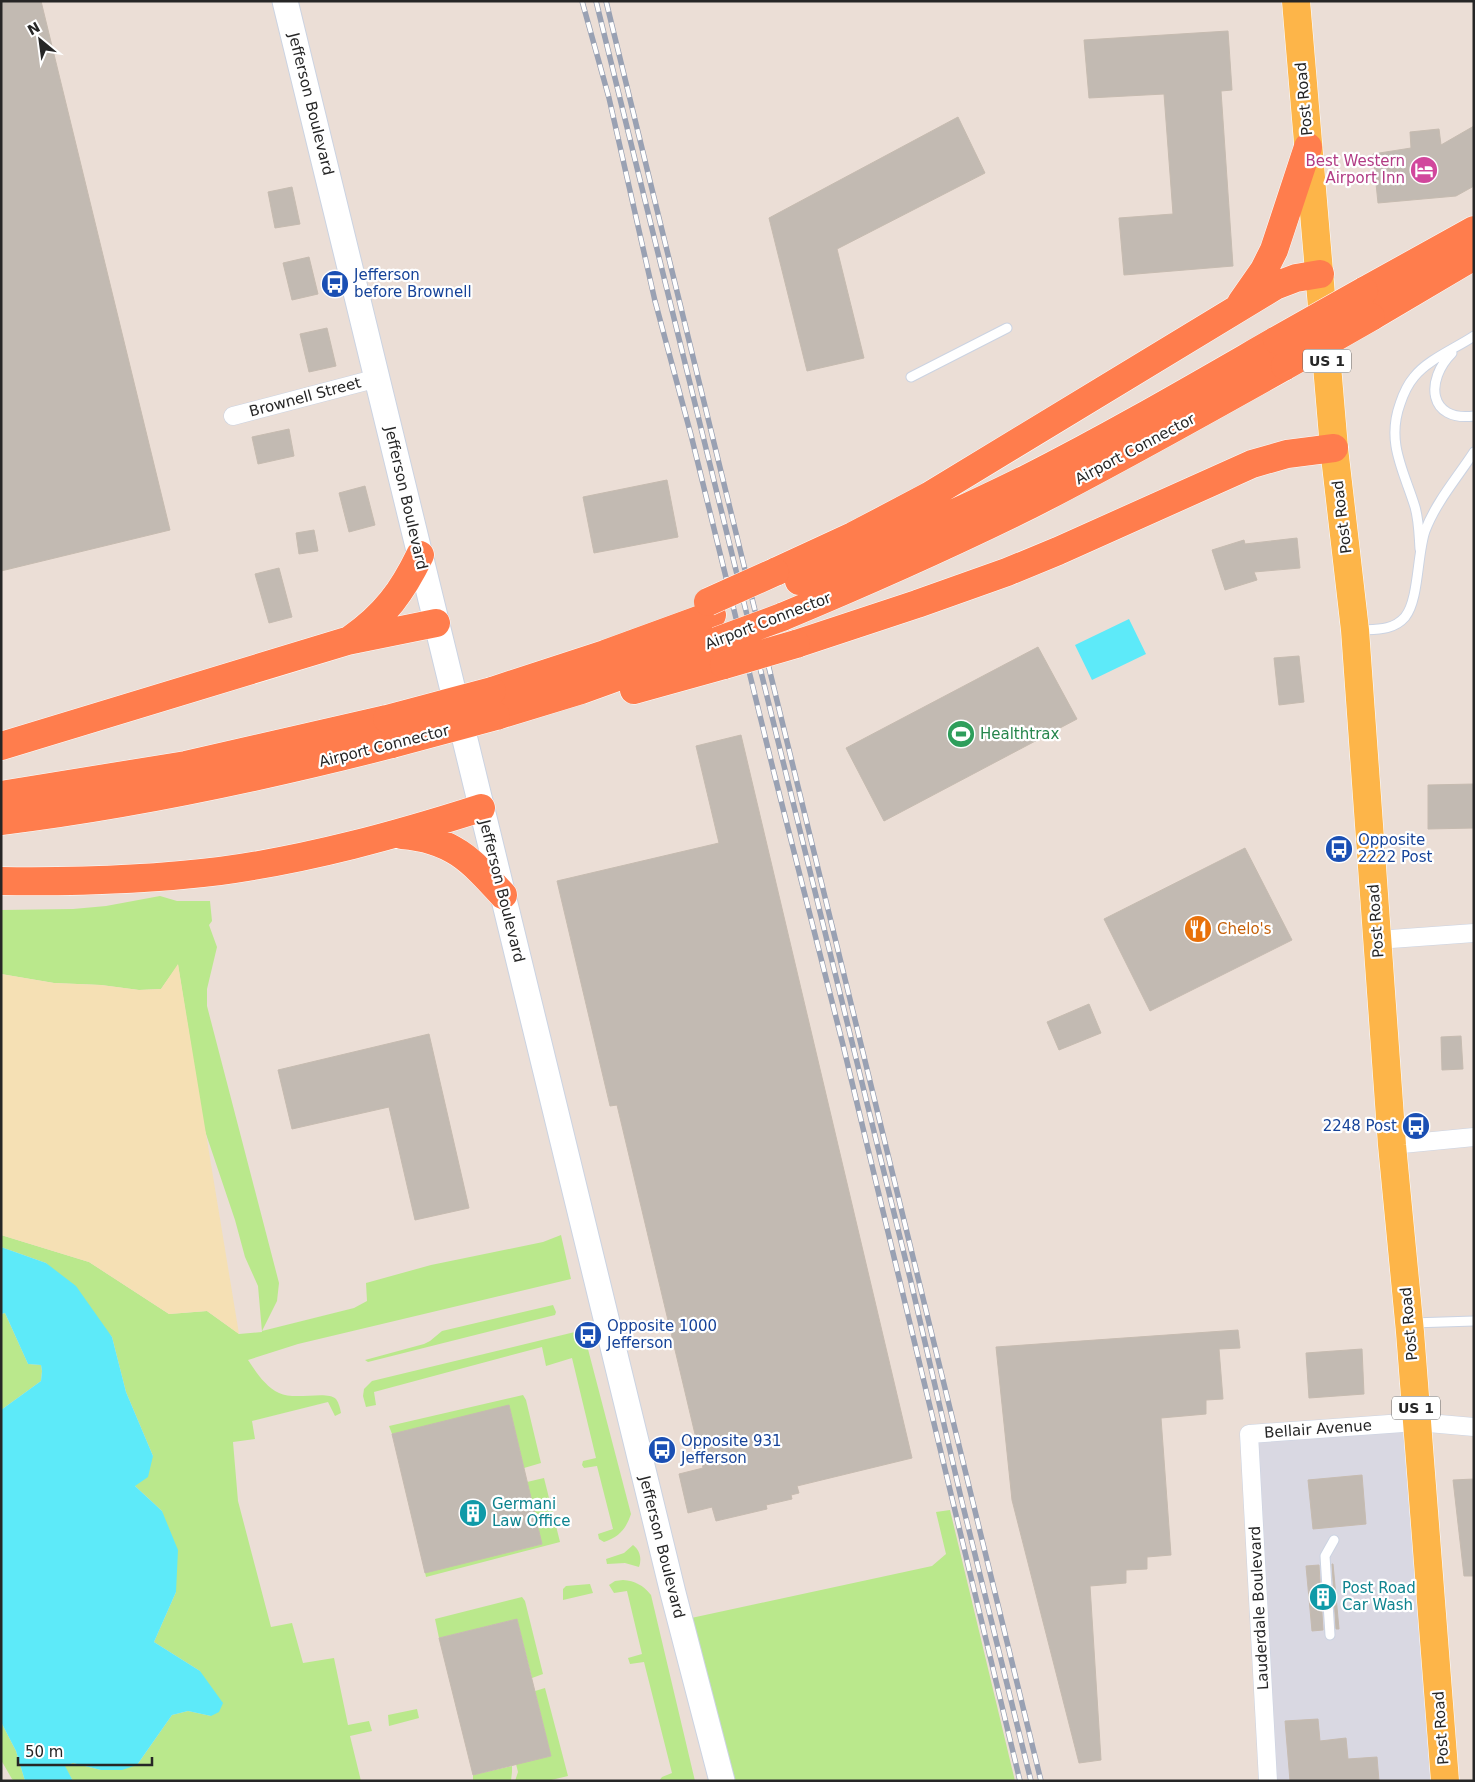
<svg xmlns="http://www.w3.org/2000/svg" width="1475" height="1782" viewBox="0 0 1475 1782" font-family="'DejaVu Sans',sans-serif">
  <rect width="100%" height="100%" fill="#ebded6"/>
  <path fill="#d9d8e2" d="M 1413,1420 L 1445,1781 L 1269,1781 L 1254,1432 Z"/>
  <path fill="#bae88c" d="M 160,896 L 177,901 L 210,901 L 212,921 L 209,925 L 217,947 L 207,989 L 207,1006 L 279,1283 L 277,1301 L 262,1331 L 354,1308 L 367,1301 L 366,1283 L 431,1265 L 543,1242 L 561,1235 L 571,1279 L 298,1344 L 248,1360 C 256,1372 265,1386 279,1393 C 295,1401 327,1390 336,1399 C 339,1403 340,1408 341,1413 L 335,1416 L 328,1402 L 252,1421 L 255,1439 L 233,1442 L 238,1501 L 271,1627 L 292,1623 L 303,1663 L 334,1658 L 348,1725 L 369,1721 L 372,1731 L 350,1736 L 361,1781 L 73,1781 L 64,1766 L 73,1763 L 101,1770 L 137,1765 L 172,1715 L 188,1711 L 211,1716 L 200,1671 L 154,1642 L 176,1592 L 162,1511 L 134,1485 L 153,1456 L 126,1392 L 112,1337 L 46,1263 L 1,1247 L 1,1235 L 89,1262 L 169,1314 L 207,1311 L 239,1334 L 262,1332 L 258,1286 L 245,1257 L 235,1220 L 204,1128 L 178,965 L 161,989 L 139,990 L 101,985 L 54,983 L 1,974 L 1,910 L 73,909 L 106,906 Z
    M 553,1305 L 556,1312 L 555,1315 L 368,1362 L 365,1360 L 424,1344 L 430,1341 L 442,1331 Z
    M 5,1313 L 28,1364 L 41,1365 L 42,1371 L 41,1381 L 1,1410 L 1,1314 Z
    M 583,1330 L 631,1514 C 626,1529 619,1537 604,1542 L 599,1539 L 598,1534 L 613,1529 L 597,1466 L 584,1468 L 582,1465 L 583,1461 L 596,1458 L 572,1358 L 546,1366 L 542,1347 L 374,1392 L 376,1405 L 366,1407 L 363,1396 L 364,1389 L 372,1381 Z
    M 523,1395 L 526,1400 L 541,1463 L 524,1468 L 509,1406 L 392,1434 L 389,1426 Z
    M 544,1478 L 560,1542 L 426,1577 L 425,1572 L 542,1544 L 527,1482 Z
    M 950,1510 L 1015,1781 L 722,1781 L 682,1620 L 932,1566 L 946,1554 L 936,1512 Z
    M 633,1545 C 640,1550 642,1559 639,1567 L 625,1563 L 607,1564 L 606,1559 L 624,1553 Z
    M 623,1580 C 635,1581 643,1585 651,1595 L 695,1781 L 659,1781 L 662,1777 L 672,1773 L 644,1662 L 630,1664 L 628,1658 L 642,1654 L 627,1591 L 614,1593 L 609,1585 L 615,1581 Z
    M 590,1584 L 593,1593 L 563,1600 L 563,1589 L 566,1586 Z
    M 522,1597 L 525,1601 L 543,1674 L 532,1678 L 517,1619 L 439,1638 L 435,1619 Z
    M 545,1688 L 568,1776 L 547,1781 L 515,1781 L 518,1772 L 516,1764 L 551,1756 L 535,1691 Z
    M 417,1709 L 419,1718 L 389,1726 L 388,1715 Z
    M 1,1722 L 16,1751 L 25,1781 L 15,1781 L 12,1779 L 1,1760 Z
    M 512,1766 L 512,1772 L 511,1781 L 473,1781 L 473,1775 Z"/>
  <path fill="#f5e0b4" d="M 178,964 L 239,1334 L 207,1311 L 169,1314 L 89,1262 L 1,1235 L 1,974 L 54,983 L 101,985 L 139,990 L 161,989 Z"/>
  <path fill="#5deaf9" d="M 1129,619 L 1146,654 L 1092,680 L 1075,645 Z
    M 1,1247 L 46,1263 L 76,1286 L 112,1337 L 126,1392 L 153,1456 L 148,1477 L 135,1486 L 162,1511 L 178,1550 L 176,1592 L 154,1642 L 200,1671 L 223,1703 L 219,1712 L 211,1716 L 188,1711 L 172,1715 L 137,1765 L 122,1770 L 101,1770 L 73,1763 L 65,1766 L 73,1781 L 25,1781 L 16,1751 L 1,1722 L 1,1410 L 41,1381 L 42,1371 L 41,1365 L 28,1364 L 5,1313 L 1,1314 Z"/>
  <path fill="#c2bab2" stroke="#c6bbb0" d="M 1,1 L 41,1 L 170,530 L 1,571 Z
    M 1228,31 L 1232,90 L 1221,91 L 1233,266 L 1124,275 L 1119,218 L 1173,214 L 1164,94 L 1089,98 L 1084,40 Z
    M 958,117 L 985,173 L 837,249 L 864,358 L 807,371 L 769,218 Z
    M 1474,126 L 1474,186 L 1456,196 L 1378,203 L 1373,154 L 1411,148 L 1410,132 L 1439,129 L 1441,145 Z
    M 292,187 L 300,224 L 275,228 L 268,192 Z
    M 309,257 L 318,294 L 292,300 L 283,263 Z
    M 327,328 L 336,366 L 309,372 L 300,334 Z
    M 289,429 L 294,456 L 258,464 L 252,437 Z
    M 667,480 L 678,537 L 594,553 L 583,497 Z
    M 365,486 L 375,525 L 349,532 L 339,493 Z
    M 314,530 L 318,551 L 299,554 L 296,533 Z
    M 1297,538 L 1300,568 L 1254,572 L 1257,580 L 1225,590 L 1212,550 L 1244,540 L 1245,544 Z
    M 279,568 L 292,617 L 269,623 L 255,574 Z
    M 1038,647 L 1077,719 L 884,821 L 846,748 Z
    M 1299,656 L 1304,702 L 1279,705 L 1274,658 Z
    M 741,735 L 912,1458 L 797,1486 L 799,1493 L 791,1495 L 792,1499 L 766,1505 L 767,1509 L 716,1521 L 712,1507 L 688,1513 L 679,1474 L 703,1468 L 617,1105 L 610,1106 L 557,881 L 719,843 L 696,746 Z
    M 1474,784 L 1474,828 L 1428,829 L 1428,785 Z
    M 1245,848 L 1292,940 L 1150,1011 L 1104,919 Z
    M 1089,1004 L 1101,1033 L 1059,1050 L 1047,1022 Z
    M 429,1034 L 469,1208 L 415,1220 L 389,1107 L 292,1129 L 278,1070 Z
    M 1461,1036 L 1463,1069 L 1442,1070 L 1441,1037 Z
    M 1238,1330 L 1240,1348 L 1219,1349 L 1223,1399 L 1206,1400 L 1206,1414 L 1161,1418 L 1171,1555 L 1147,1557 L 1147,1569 L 1126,1570 L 1126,1583 L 1090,1586 L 1101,1760 L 1079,1763 L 1012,1500 L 996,1347 Z
    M 1362,1349 L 1364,1394 L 1309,1398 L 1306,1353 Z
    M 509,1405 L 542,1544 L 425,1573 L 392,1434 Z
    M 1362,1475 L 1366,1524 L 1313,1529 L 1308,1480 Z
    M 1474,1479 L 1474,1576 L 1464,1576 L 1453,1480 Z
    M 1332,1564 L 1333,1564 L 1339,1629 L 1336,1629 Z
    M 1319,1565 L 1323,1630 L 1312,1631 L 1306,1566 Z
    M 517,1619 L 551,1756 L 473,1775 L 439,1638 Z
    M 1318,1719 L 1320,1741 L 1346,1738 L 1348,1759 L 1377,1757 L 1379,1781 L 1290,1781 L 1285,1721 Z"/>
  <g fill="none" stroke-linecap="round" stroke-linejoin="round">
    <defs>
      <path id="lane" d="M 1452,353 C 1425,380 1428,422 1474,416
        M 911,377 L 1007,328
        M 1420,549 C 1419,535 1419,521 1415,507 C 1404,471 1386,443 1400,404 C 1403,395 1408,384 1414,377 C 1427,360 1456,348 1474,336
        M 1359,630 C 1375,629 1393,631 1405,617 C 1419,600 1417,554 1425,531 C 1436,502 1457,478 1474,452
        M 1412,1323 L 1474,1321
        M 1330,1635 L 1325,1556 L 1334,1540"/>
      <path id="street" d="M 233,416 L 378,378
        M 1377,940 L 1474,933
        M 1392,1145 L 1474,1137
        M 1268,1781 L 1249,1434 L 1417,1422 L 1474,1427"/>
      <path id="secondary" d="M 285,1 L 673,1593 L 722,1781"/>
      <path id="primary" d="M 1296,1 L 1334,448 L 1355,630 L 1392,1145 L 1410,1332 L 1445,1781"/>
      <path id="highway" d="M 1364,291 L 1474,230
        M 1241,303 L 1264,270 L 1274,250 L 1308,147
        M 1371,317 L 1474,256
        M 775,572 L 853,536 L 929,496 L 1275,286 L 1296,278 L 1320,274
        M 799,581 C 876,549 953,515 1028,478 C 1113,435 1195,387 1277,340
        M 782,617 C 866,582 949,545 1030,505 C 1116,461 1201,413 1285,366
        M 351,639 C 385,615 402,592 420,555
        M 796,644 L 917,604 L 1007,572 L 1058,551 L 1252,464 L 1287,454 L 1334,448
        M 634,690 L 724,665
        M 492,691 L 605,654 L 712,615
        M 496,716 L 581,690 L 717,641
        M 1,746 L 347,641 L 436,623
        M 1,795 L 186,765 L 387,719
        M 1,821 C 133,805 263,777 392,744
        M 402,835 C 452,839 471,860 503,895
        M 1,881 C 75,882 147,880 220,871 C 309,859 396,835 481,808"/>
    </defs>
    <use href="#lane" stroke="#cbd3e2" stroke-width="11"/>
    <use href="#street" stroke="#cbd3e2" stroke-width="19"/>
    <use href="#secondary" stroke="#cbd3e2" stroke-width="27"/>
    <use href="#primary" stroke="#fff" stroke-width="29"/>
    <use href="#highway" stroke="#fff" stroke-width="29"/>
    <use href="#lane" stroke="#fff" stroke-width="9"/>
    <use href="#street" stroke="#fff" stroke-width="18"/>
    <use href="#secondary" stroke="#fff" stroke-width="25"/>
    <use href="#primary" stroke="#fdb549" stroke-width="28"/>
    <use href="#highway" stroke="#ff7d4d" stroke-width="28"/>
    <defs>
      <path id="rail" d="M 582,1 L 609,98 L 655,301 L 691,435 L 774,773 L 843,1045 L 1020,1781
        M 596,1 L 911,1282 L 962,1502 L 1031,1781
        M 606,1 L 1041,1781"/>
    </defs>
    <use href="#rail" stroke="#99a1b3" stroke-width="5.5"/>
    <use href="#rail" stroke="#fff" stroke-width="4" stroke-dasharray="11" stroke-linecap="butt"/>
    <defs>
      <path id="highway-bridge" d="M 1277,340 L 1364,291
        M 1285,366 L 1371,317
        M 708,602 L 775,572
        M 717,641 L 782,617
        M 724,665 L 796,644
        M 387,719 L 492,691
        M 392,744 L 496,716"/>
    </defs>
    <use href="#highway-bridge" stroke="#fff" stroke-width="29" stroke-linecap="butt"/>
    <use href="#highway-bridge" stroke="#ff7d4d" stroke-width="28"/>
  </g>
  <defs>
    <symbol id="hotel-disc" viewBox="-11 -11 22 22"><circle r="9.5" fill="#d1479c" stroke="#fff"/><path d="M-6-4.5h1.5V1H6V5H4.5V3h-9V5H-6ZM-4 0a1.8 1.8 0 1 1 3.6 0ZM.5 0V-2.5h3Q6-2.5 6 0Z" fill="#fff"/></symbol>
    <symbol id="bus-disc" viewBox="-11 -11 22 22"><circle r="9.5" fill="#1a4fb4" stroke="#fff"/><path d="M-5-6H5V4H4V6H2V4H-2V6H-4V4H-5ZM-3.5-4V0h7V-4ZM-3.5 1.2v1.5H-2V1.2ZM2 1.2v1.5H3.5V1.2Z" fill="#fff"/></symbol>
    <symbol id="stadium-disc" viewBox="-11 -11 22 22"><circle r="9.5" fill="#2e9e5b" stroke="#fff"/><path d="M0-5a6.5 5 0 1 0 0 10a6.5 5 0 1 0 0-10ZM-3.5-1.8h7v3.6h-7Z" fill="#fff"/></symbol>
    <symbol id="restaurant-disc" viewBox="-11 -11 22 22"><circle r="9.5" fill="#e8710a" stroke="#fff"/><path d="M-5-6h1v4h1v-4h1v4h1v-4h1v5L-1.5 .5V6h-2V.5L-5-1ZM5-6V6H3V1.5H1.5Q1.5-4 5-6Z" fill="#fff"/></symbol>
    <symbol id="building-disc" viewBox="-11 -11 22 22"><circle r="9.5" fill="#0f9aa8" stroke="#fff"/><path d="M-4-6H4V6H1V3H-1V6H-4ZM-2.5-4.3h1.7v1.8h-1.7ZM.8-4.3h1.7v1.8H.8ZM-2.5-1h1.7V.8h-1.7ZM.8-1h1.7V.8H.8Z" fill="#fff"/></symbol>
  </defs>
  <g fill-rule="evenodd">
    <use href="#hotel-disc" x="1408" y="154" width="32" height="32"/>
    <use href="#bus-disc" x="319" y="268" width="32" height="32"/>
    <use href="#stadium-disc" x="945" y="718" width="32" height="32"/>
    <use href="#bus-disc" x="1323" y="833" width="32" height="32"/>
    <use href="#restaurant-disc" x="1182" y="913" width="32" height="32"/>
    <use href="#bus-disc" x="1400" y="1110" width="32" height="32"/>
    <use href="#bus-disc" x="572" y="1319" width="32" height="32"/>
    <use href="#bus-disc" x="646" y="1434" width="32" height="32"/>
    <use href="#building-disc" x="457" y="1497" width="32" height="32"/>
    <use href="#building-disc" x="1307" y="1581" width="32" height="32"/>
  </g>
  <g text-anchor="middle" stroke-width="4.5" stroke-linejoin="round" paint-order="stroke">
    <g fill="#fff" stroke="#676767" stroke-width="1">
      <rect x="1303" y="349.5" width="48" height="23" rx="4"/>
      <rect x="1392" y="1396.5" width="48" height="23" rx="4"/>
    </g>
    <g font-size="14" font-weight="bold" fill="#262626">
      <text x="1327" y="366">US 1</text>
      <text x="1416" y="1413">US 1</text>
    </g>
    <g font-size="15" fill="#262626" stroke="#fff">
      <text transform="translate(1304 99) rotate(-95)" y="5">Post Road</text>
      <text transform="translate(311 104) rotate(76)" y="5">Jefferson Boulevard</text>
      <text transform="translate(305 397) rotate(-15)" y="5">Brownell Street</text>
      <text transform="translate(1135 449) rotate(-28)" y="5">Airport Connector</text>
      <text transform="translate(406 498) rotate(77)" y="5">Jefferson Boulevard</text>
      <text transform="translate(1342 517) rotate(-97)" y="5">Post Road</text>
      <text transform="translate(768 621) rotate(-21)" y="5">Airport Connector</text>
      <text transform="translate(384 746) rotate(-14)" y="5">Airport Connector</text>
      <text transform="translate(502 891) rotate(76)" y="5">Jefferson Boulevard</text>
      <text transform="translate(1376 921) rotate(-94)" y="5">Post Road</text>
      <text transform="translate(1409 1324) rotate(-95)" y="5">Post Road</text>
      <text transform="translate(1318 1429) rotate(-4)" y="5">Bellair Avenue</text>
      <text transform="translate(662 1547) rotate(76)" y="5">Jefferson Boulevard</text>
      <text transform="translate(1259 1608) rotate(-93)" y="5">Lauderdale Boulevard</text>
      <text transform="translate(1441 1728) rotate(-94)" y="5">Post Road</text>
    </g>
    <g font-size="15" fill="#b23c85" stroke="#fff" text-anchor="end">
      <text x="1405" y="166">Best Western<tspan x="1405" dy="17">Airport Inn</tspan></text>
    </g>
    <g font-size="15" fill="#164399" stroke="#fff" text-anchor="start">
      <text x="354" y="280">Jefferson<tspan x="354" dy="17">before Brownell</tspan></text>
      <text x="1358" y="845">Opposite<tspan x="1358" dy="17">2222 Post</tspan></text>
      <text x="1397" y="1131" text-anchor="end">2248 Post</text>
      <text x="607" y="1331">Opposite 1000<tspan x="607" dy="17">Jefferson</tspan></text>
      <text x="681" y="1446">Opposite 931<tspan x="681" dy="17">Jefferson</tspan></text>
    </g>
    <g font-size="15" fill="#27864d" stroke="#fff" text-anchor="start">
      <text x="980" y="739">Healthtrax</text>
    </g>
    <g font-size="15" fill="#c56008" stroke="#fff" text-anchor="start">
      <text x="1217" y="934">Chelo's</text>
    </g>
    <g font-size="15" fill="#0d838f" stroke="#fff" text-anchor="start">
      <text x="492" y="1509">Germani<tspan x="492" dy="17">Law Office</tspan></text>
      <text x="1342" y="1593">Post Road<tspan x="1342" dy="17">Car Wash</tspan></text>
    </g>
  </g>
  <rect width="1475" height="1782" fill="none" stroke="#262626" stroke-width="5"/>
  <g transform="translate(40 40) rotate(331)" stroke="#ffffff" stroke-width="4" paint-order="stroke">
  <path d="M0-4L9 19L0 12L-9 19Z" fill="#262626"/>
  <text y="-8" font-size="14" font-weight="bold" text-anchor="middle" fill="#262626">N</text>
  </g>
  <path d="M18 1757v8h134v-8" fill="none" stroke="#262626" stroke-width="2.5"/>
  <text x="25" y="1757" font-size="15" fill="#262626" stroke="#ffffff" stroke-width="4" paint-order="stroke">50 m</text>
</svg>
